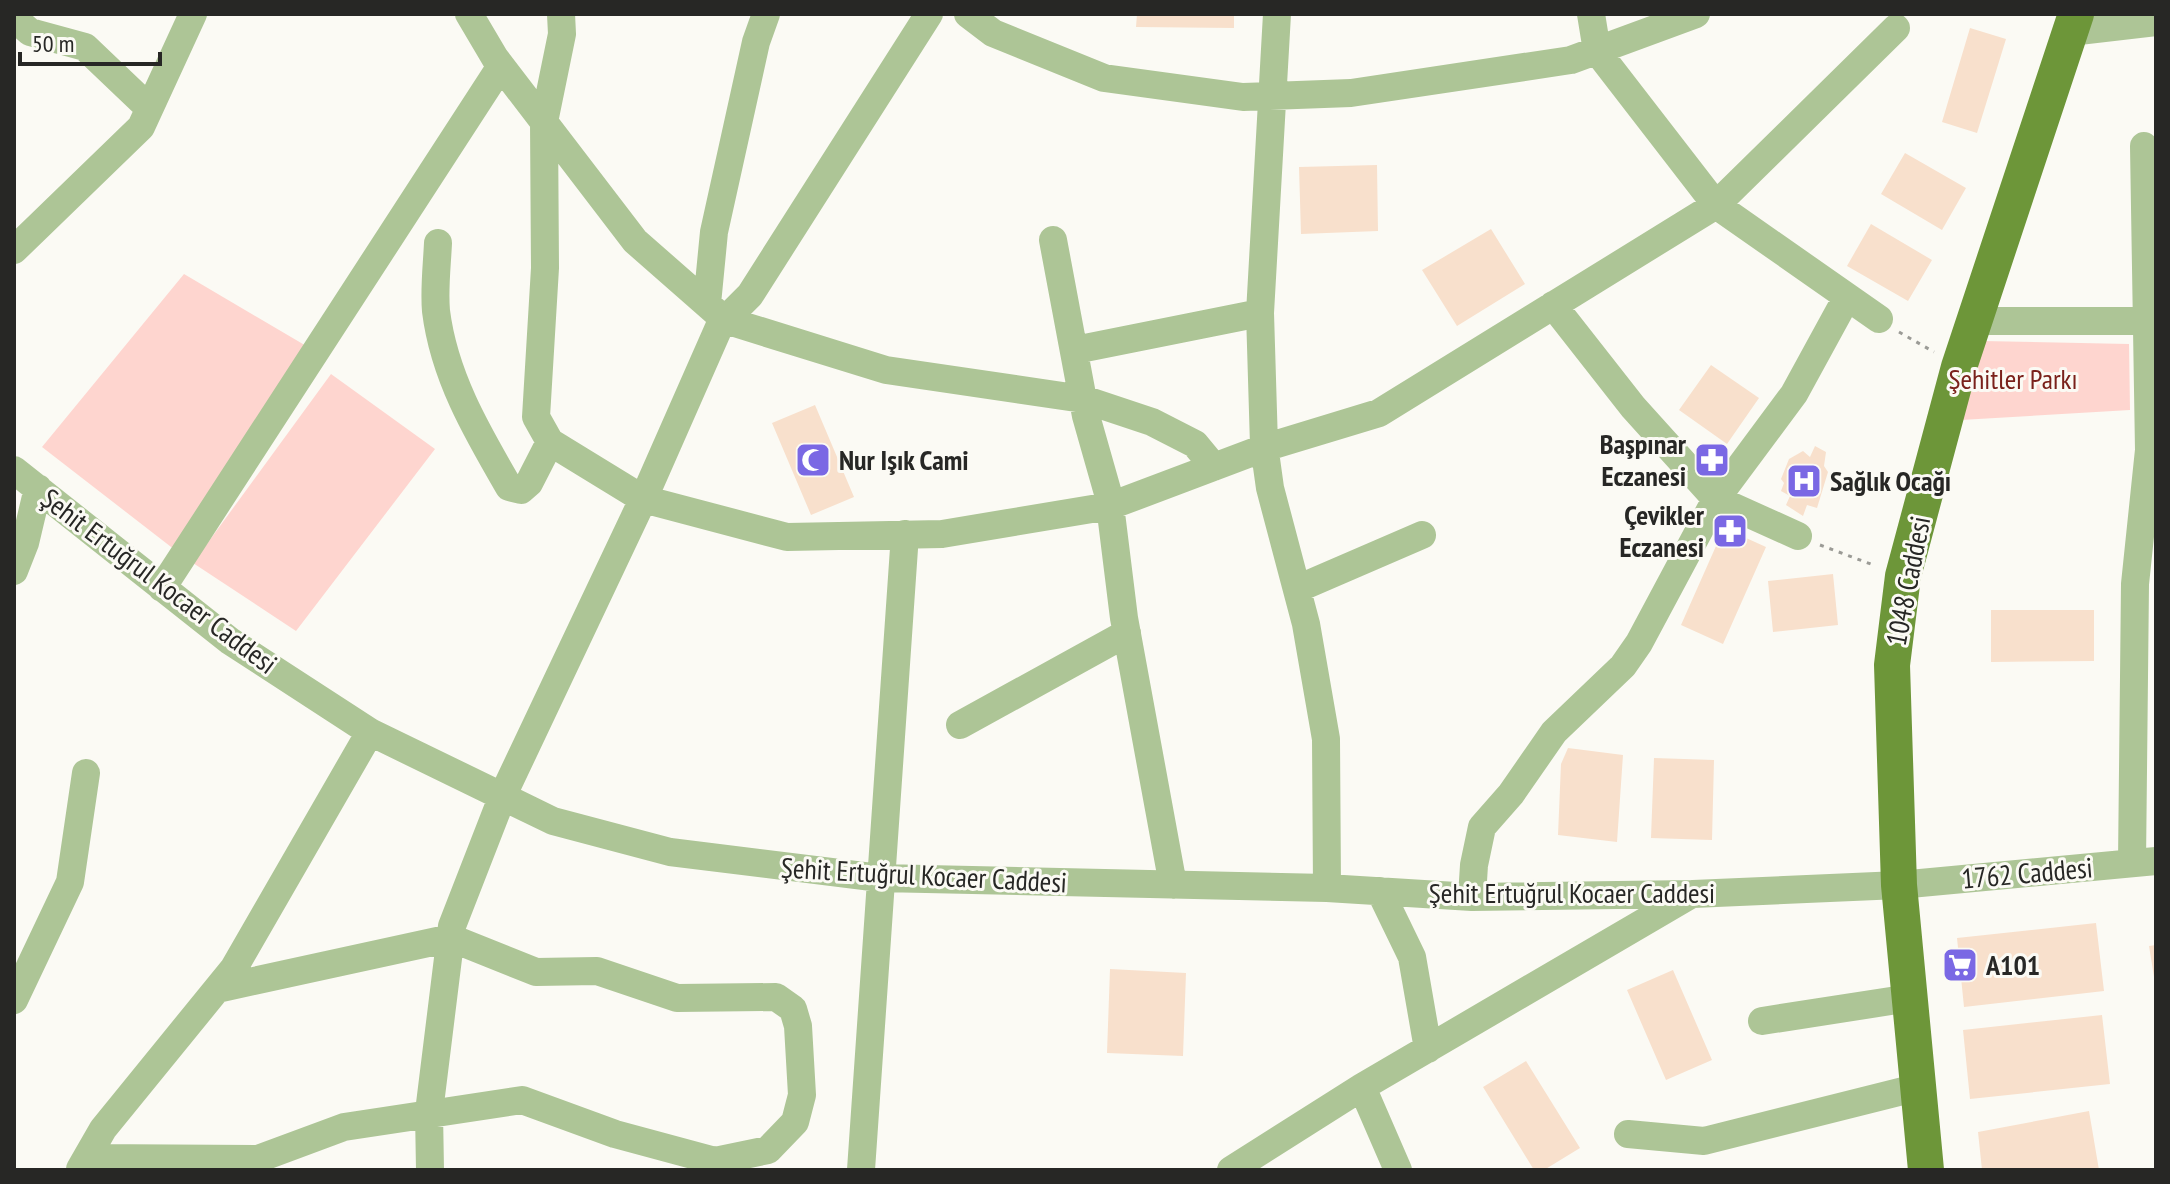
<svg xmlns="http://www.w3.org/2000/svg" width="2170" height="1184" viewBox="0 0 2170 1184" font-family="'PT Sans Narrow',sans-serif">
  <rect width="100%" height="100%" fill="#fbfaf4"/>
  <path fill="#fed5cf" d="M 184,274 L 308,347 L 175,550 L 42,447 Z
    M 1982,341 L 2129,344 L 2130,410 L 1961,420 Z
    M 331,374 L 435,449 L 296,631 L 193,563 Z"/>
  <path fill="#f8e0cc" d="M 1137,14 L 1234,14 L 1234,28 L 1136,27 Z
    M 1970,28 L 2006,39 L 1977,133 L 1942,122 Z
    M 1905,153 L 1966,188 L 1942,230 L 1881,194 Z
    M 1377,165 L 1378,231 L 1301,234 L 1299,167 Z
    M 1871,224 L 1932,260 L 1908,301 L 1847,266 Z
    M 1491,229 L 1525,284 L 1457,326 L 1422,270 Z
    M 1711,365 L 1759,398 L 1727,444 L 1679,410 Z
    M 815,405 L 854,497 L 811,515 L 772,423 Z
    M 1815,446 L 1826,452 L 1824,466 L 1828,472 L 1817,508 L 1807,505 L 1803,516 L 1786,505 L 1790,496 L 1781,491 L 1784,483 L 1781,479 L 1789,459 L 1803,451 L 1810,457 Z
    M 1724,528 L 1766,547 L 1723,644 L 1681,625 Z
    M 1833,574 L 1838,625 L 1773,632 L 1768,581 Z
    M 1991,610 L 2094,610 L 2094,661 L 1991,662 Z
    M 1568,748 L 1623,755 L 1617,842 L 1558,835 L 1561,764 Z
    M 1654,758 L 1714,760 L 1712,840 L 1651,838 Z
    M 2096,923 L 2104,991 L 1964,1007 L 1957,938 Z
    M 2156,945 L 2156,977 L 2154,977 L 2149,946 Z
    M 1110,969 L 1186,973 L 1183,1056 L 1107,1053 Z
    M 1673,970 L 1712,1060 L 1666,1080 L 1627,990 Z
    M 2102,1015 L 2110,1084 L 1970,1099 L 1963,1030 Z
    M 1526,1061 L 1580,1148 L 1544,1170 L 1534,1170 L 1483,1087 Z
    M 2089,1111 L 2099,1170 L 1982,1170 L 1978,1132 Z"/>
  <g fill="none" stroke-linecap="round" stroke-linejoin="round">
    <path stroke="#9b9b96" stroke-width="3" stroke-dasharray="4 6" stroke-linecap="butt" d="M 1899,332 L 1934,352
      M 1820,545 L 1876,566"/>
    <path stroke="#adc596" stroke-width="28" d="M 469,14 L 495,58 L 635,241 L 725,320 L 886,370 L 1083,399 L 1152,422 L 1195,444 L 1214,467
      M 561,14 L 562,34 L 544,122 L 545,268 L 536,417 L 550,442 L 643,499 L 787,537 L 942,534 L 1110,506 L 1264,448 L 1379,413 L 1716,205 L 1896,28
      M 968,14 L 993,33 L 1104,78 L 1243,97 L 1351,93 L 1571,60 L 1696,14
      M 1277,14 L 1260,313 L 1264,445 L 1270,488 L 1306,624 L 1326,739 L 1327,888
      M 1591,14 L 1597,51 L 1716,205 L 1879,319
      M 14,18 L 30,32 L 85,47 L 149,108
      M 2070,32 L 2156,22
      M 1053,240 L 1086,416 L 1109,497 L 1124,618 L 1173,885
      M 438,243 C 437,265 434,289 436,311 C 444,376 477,432 509,487 L 521,490 L 529,483 L 550,442
      M 14,250 L 141,127 L 193,14
      M 707,304 L 714,232 L 756,42 L 766,14
      M 1553,305 L 1633,407 L 1716,499 L 1798,536
      M 1974,321 L 2156,321
      M 1075,350 L 1260,313
      M 14,470 L 230,641 L 370,732 L 553,821 L 670,852 L 880,878 L 1327,888 L 1472,897 L 1693,894 L 1899,885 L 2156,861
      M 14,571 L 25,543 L 38,488
      M 162,588 L 501,66
      M 1297,589 L 1422,535
      M 960,725 L 1127,633
      M 2132,863 L 2135,584 L 2149,450 L 2144,146
      M 1380,891 L 1412,957 L 1428,1049
      M 1472,897 L 1474,865 L 1482,827 L 1511,794 L 1554,732 L 1623,666 L 1639,643 L 1716,499 L 1794,394 L 1847,297
      M 14,1000 L 70,882 L 86,773
      M 1762,1021 L 1910,998
      M 1362,1087 L 1398,1170
      M 1628,1134 L 1704,1141 L 1919,1087
      M 87,1158 L 258,1159 L 344,1127 L 522,1100 L 615,1134 L 715,1161 L 768,1150 L 795,1122 L 802,1095 L 798,1026 L 793,1009 L 776,997 L 677,998 L 597,971 L 536,972 L 451,938 L 217,989
      M 80,1169 L 103,1129 L 234,968 L 370,732
      M 430,1170 L 429,1112 L 452,926 L 503,795 L 646,493 L 720,325 L 750,295 L 929,14
      M 861,1170 L 905,534
      M 1231,1170 L 1362,1087 L 1692,894"/>
    <path stroke="#6d9639" stroke-width="36" d="M 1926,1170 L 1899,885 L 1892,665 L 1903,576 L 1959,367 L 2076,14"/>
  </g>
  <defs>
    <symbol id="mosque-square" viewBox="-11 -11 22 22"><rect x="-9" y="-9" width="18" height="18" rx="4" fill="#7a68e4" stroke="#fbfaf4"/><path d="M3.5-4.9A6 6 0 1 0 3.5 4.9A5 5 0 1 1 3.5-4.9Z" fill="#fff"/></symbol>
    <symbol id="pharmacy-square" viewBox="-11 -11 22 22"><rect x="-9" y="-9" width="18" height="18" rx="4" fill="#7a68e4" stroke="#fbfaf4"/><path d="M-2-6h4v4h4v4h-4v4h-4v-4h-4v-4h4Z" fill="#fff"/></symbol>
    <symbol id="hospital-square" viewBox="-11 -11 22 22"><rect x="-9" y="-9" width="18" height="18" rx="4" fill="#7a68e4" stroke="#fbfaf4"/><path d="M-5-5h3v3.5h4V-5h3V5h-3V1.5h-4V5h-3Z" fill="#fff"/></symbol>
    <symbol id="supermarket-square" viewBox="-11 -11 22 22"><rect x="-9" y="-9" width="18" height="18" rx="4" fill="#7a68e4" stroke="#fbfaf4"/><path d="M-6-5.5h2.5l.6 2H6L4.5 2H-2.5L-4.4-4H-6ZM-1.5 3.2a1.3 1.3 0 1 0 .1 0ZM3 3.2a1.3 1.3 0 1 0 .1 0Z" fill="#fff"/></symbol>
  </defs>
  <g fill-rule="evenodd">
    <use href="#mosque-square" x="793" y="440" width="40" height="40"/>
    <use href="#pharmacy-square" x="1692" y="440" width="40" height="40"/>
    <use href="#hospital-square" x="1784" y="461" width="40" height="40"/>
    <use href="#pharmacy-square" x="1710" y="511" width="40" height="40"/>
    <use href="#supermarket-square" x="1940" y="945" width="40" height="40"/>
  </g>
  <g text-anchor="middle" stroke-width="6" stroke-linejoin="round" paint-order="stroke">
    <g font-size="28" fill="#7a211b" stroke="#fbfaf4">
      <text x="2013" y="389">Şehitler Parkı</text>
    </g>
    <g font-size="28" font-weight="bold" fill="#272725" stroke="#fbfaf4" text-anchor="start">
      <text x="1686" y="454" text-anchor="end">Başpınar<tspan x="1686" dy="32">Eczanesi</tspan></text>
      <text x="839" y="470">Nur Işık Cami</text>
      <text x="1830" y="491">Sağlık Ocağı</text>
      <text x="1704" y="525" text-anchor="end">Çevikler<tspan x="1704" dy="32">Eczanesi</tspan></text>
      <text x="1986" y="975">A101</text>
    </g>
    <g font-size="28" fill="#272725" stroke="#fbfaf4">
      <text transform="translate(159 581) rotate(37)" y="10">Şehit Ertuğrul Kocaer Caddesi</text>
      <text transform="translate(1908 581) rotate(-79)" y="10">1048 Caddesi</text>
      <text transform="translate(2027 873) rotate(-5)" y="10">1762 Caddesi</text>
      <text transform="translate(924 875) rotate(3)" y="10">Şehit Ertuğrul Kocaer Caddesi</text>
      <text x="1572" y="903">Şehit Ertuğrul Kocaer Caddesi</text>
    </g>
  </g>
  <rect width="2170" height="1184" fill="none" stroke="#272725" stroke-width="32"/>
  <path d="M20 52v12h140v-12" fill="none" stroke="#272725" stroke-width="4"/>
  <text x="32" y="52" font-size="24" fill="#272725" stroke="#fbfaf4" stroke-width="6" paint-order="stroke">50 m</text>
</svg>
